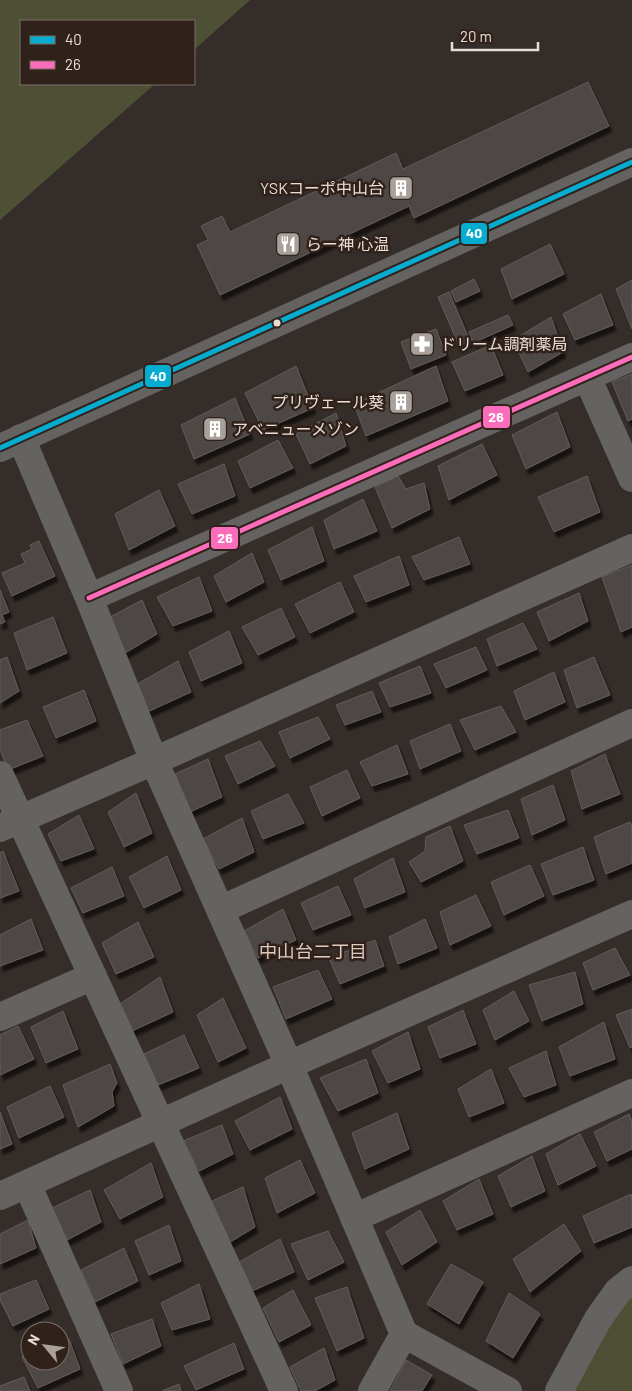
<svg xmlns="http://www.w3.org/2000/svg" width="632" height="1391" viewBox="0 0 632 1391" font-family="Barlow,'Noto Sans JP',sans-serif">
  <defs>
    <filter id="shadow"><feDropShadow dx="3" dy="5.5" stdDeviation="1" flood-color="#0009"/></filter>
  </defs>
  <rect width="100%" height="100%" fill="#352d29"/>
  <path fill="#4e5036" d="M 0,0 L 250,0 L 194,50 L 194,21 L 21,21 L 21,84 L 155,84 L 0,220 Z
    M 632,1291 L 632,1391 L 570,1391 L 618,1302 Z"/>
  <path fill="#4e4645" stroke="#645c5a" filter="url(#shadow)" d="M 588,82 L 609,126 L 414,218 L 409,206 L 220,295 L 197,245 L 208,240 L 201,226 L 222,216 L 230,232 L 396,153 L 403,169 Z
    M 550,244 L 564,274 L 512,299 L 501,269 Z
    M 474,279 L 480,291 L 456,302 L 451,291 Z
    M 632,280 L 632,329 L 616,289 Z
    M 449,292 L 470,341 L 459,346 L 438,297 Z
    M 601,294 L 613,325 L 575,340 L 563,314 Z
    M 508,315 L 513,325 L 473,343 L 469,332 Z
    M 551,317 L 563,352 L 528,372 L 513,340 Z
    M 436,329 L 446,355 L 411,369 L 401,342 Z
    M 491,345 L 503,375 L 465,391 L 452,362 Z
    M 296,366 L 313,408 L 263,430 L 245,393 Z
    M 436,366 L 448,401 L 366,436 L 354,404 Z
    M 632,374 L 632,419 L 628,421 L 612,382 Z
    M 235,398 L 250,434 L 194,459 L 181,425 Z
    M 557,412 L 570,447 L 526,469 L 512,435 Z
    M 336,413 L 346,446 L 310,464 L 296,434 Z
    M 278,440 L 293,468 L 250,488 L 238,461 Z
    M 482,444 L 497,475 L 449,500 L 438,466 Z
    M 224,464 L 235,496 L 192,514 L 178,484 Z
    M 398,476 L 406,489 L 424,483 L 430,509 L 392,528 L 375,487 Z
    M 587,476 L 600,512 L 554,532 L 538,497 Z
    M 159,490 L 175,526 L 129,550 L 115,514 Z
    M 363,499 L 377,531 L 334,549 L 324,520 Z
    M 312,527 L 324,561 L 281,580 L 268,550 Z
    M 459,537 L 470,564 L 424,580 L 412,557 Z
    M 39,541 L 55,576 L 12,596 L 2,573 L 25,563 L 21,554 L 32,549 L 30,545 Z
    M 252,553 L 264,582 L 226,602 L 214,576 Z
    M 399,556 L 409,585 L 366,602 L 354,576 Z
    M 632,565 L 632,627 L 621,632 L 602,577 Z
    M 199,577 L 212,611 L 173,626 L 157,597 Z
    M 340,582 L 354,612 L 310,633 L 295,604 Z
    M 0,590 L 9,612 L 2,615 L 5,622 L 0,624 Z
    M 579,593 L 588,621 L 549,641 L 537,612 Z
    M 142,600 L 157,634 L 120,656 L 103,621 Z
    M 281,608 L 295,637 L 258,655 L 242,627 Z
    M 53,617 L 67,653 L 27,670 L 14,633 Z
    M 523,623 L 537,649 L 497,666 L 487,639 Z
    M 229,631 L 242,663 L 201,681 L 189,652 Z
    M 476,647 L 487,670 L 446,688 L 434,664 Z
    M 7,657 L 19,691 L 0,703 L 0,660 Z
    M 594,657 L 610,695 L 577,708 L 564,670 Z
    M 178,661 L 191,692 L 145,713 L 132,687 Z
    M 420,666 L 431,693 L 390,707 L 379,683 Z
    M 554,672 L 565,702 L 525,720 L 514,691 Z
    M 84,690 L 96,721 L 56,738 L 43,707 Z
    M 372,691 L 381,712 L 345,725 L 336,705 Z
    M 501,706 L 516,732 L 475,750 L 460,720 Z
    M 318,717 L 330,739 L 290,758 L 279,732 Z
    M 27,720 L 43,756 L 8,770 L 0,749 L 0,730 Z
    M 450,724 L 461,751 L 420,769 L 410,741 Z
    M 260,741 L 275,766 L 238,784 L 225,756 Z
    M 397,745 L 408,774 L 372,786 L 360,762 Z
    M 605,754 L 620,794 L 582,809 L 571,771 Z
    M 208,759 L 222,797 L 190,812 L 175,774 Z
    M 347,770 L 360,798 L 322,816 L 310,787 Z
    M 553,785 L 565,820 L 532,835 L 521,799 Z
    M 136,793 L 152,833 L 124,847 L 108,812 Z
    M 288,794 L 304,823 L 263,839 L 251,811 Z
    M 508,810 L 519,838 L 477,854 L 464,825 Z
    M 79,815 L 94,849 L 61,861 L 48,834 Z
    M 242,818 L 254,852 L 219,869 L 203,839 Z
    M 630,822 L 632,826 L 632,863 L 606,874 L 594,837 Z
    M 450,826 L 463,861 L 421,882 L 409,862 L 425,851 L 426,837 Z
    M 583,847 L 594,880 L 553,895 L 541,864 Z
    M 3,851 L 19,891 L 0,898 L 0,853 Z
    M 167,856 L 181,890 L 144,908 L 129,877 Z
    M 393,858 L 405,892 L 365,908 L 354,879 Z
    M 530,865 L 544,896 L 504,915 L 491,882 Z
    M 112,867 L 124,896 L 83,913 L 71,888 Z
    M 338,886 L 351,915 L 313,930 L 301,903 Z
    M 476,895 L 491,926 L 450,945 L 440,912 Z
    M 283,909 L 296,940 L 258,958 L 244,931 Z
    M 31,919 L 43,950 L 0,966 L 0,935 Z
    M 425,919 L 437,948 L 398,964 L 389,937 Z
    M 138,922 L 154,957 L 116,974 L 102,943 Z
    M 375,940 L 384,966 L 340,984 L 329,958 Z
    M 615,948 L 630,975 L 593,990 L 583,963 Z
    M 318,970 L 332,999 L 286,1019 L 273,987 Z
    M 575,972 L 583,1004 L 542,1021 L 529,985 Z
    M 160,977 L 173,1012 L 132,1031 L 120,1004 Z
    M 514,991 L 529,1021 L 495,1040 L 483,1010 Z
    M 223,998 L 246,1048 L 218,1062 L 197,1015 Z
    M 632,1009 L 632,1047 L 630,1048 L 616,1015 Z
    M 463,1010 L 476,1044 L 440,1058 L 428,1027 Z
    M 63,1011 L 78,1049 L 46,1063 L 31,1027 Z
    M 604,1022 L 615,1059 L 570,1076 L 559,1047 Z
    M 18,1026 L 34,1059 L 0,1075 L 0,1035 Z
    M 408,1032 L 420,1069 L 388,1083 L 372,1051 Z
    M 184,1035 L 199,1068 L 158,1085 L 144,1054 Z
    M 546,1051 L 556,1085 L 524,1097 L 509,1068 Z
    M 366,1059 L 378,1093 L 338,1111 L 320,1078 Z
    M 110,1064 L 117,1083 L 112,1092 L 114,1106 L 78,1127 L 63,1085 Z
    M 491,1069 L 504,1103 L 469,1117 L 458,1089 Z
    M 50,1086 L 64,1117 L 19,1138 L 7,1107 Z
    M 280,1097 L 292,1129 L 250,1150 L 235,1121 Z
    M 0,1112 L 12,1144 L 0,1149 Z
    M 397,1113 L 409,1149 L 365,1169 L 352,1133 Z
    M 629,1114 L 632,1122 L 632,1149 L 607,1161 L 594,1132 Z
    M 222,1125 L 233,1154 L 199,1171 L 183,1141 Z
    M 580,1134 L 596,1166 L 558,1185 L 546,1154 Z
    M 532,1156 L 545,1191 L 511,1207 L 498,1176 Z
    M 300,1160 L 315,1193 L 277,1213 L 265,1178 Z
    M 151,1163 L 163,1197 L 120,1219 L 104,1190 Z
    M 479,1179 L 493,1214 L 457,1230 L 443,1201 Z
    M 243,1187 L 255,1227 L 227,1244 L 210,1202 Z
    M 90,1190 L 101,1222 L 67,1240 L 52,1208 Z
    M 631,1194 L 632,1198 L 632,1227 L 594,1243 L 583,1216 Z
    M 420,1210 L 437,1242 L 402,1265 L 386,1232 Z
    M 28,1220 L 36,1248 L 0,1264 L 0,1234 Z
    M 564,1224 L 581,1251 L 530,1292 L 513,1259 Z
    M 169,1225 L 181,1261 L 149,1275 L 135,1241 Z
    M 328,1231 L 344,1262 L 308,1280 L 291,1244 Z
    M 280,1239 L 294,1272 L 250,1292 L 239,1262 Z
    M 124,1248 L 138,1281 L 95,1302 L 81,1270 Z
    M 451,1264 L 483,1282 L 459,1324 L 427,1304 Z
    M 36,1280 L 49,1309 L 13,1326 L 0,1300 L 0,1294 Z
    M 199,1284 L 210,1319 L 172,1330 L 161,1303 Z
    M 347,1287 L 364,1338 L 337,1351 L 315,1298 Z
    M 293,1290 L 311,1325 L 279,1342 L 263,1308 Z
    M 509,1293 L 540,1314 L 513,1358 L 486,1341 Z
    M 152,1319 L 161,1346 L 123,1364 L 111,1334 Z
    M 69,1339 L 80,1369 L 38,1388 L 22,1357 L 30,1354 L 30,1361 L 60,1361 L 60,1343 Z
    M 234,1343 L 244,1369 L 196,1390 L 184,1366 Z
    M 324,1348 L 335,1380 L 315,1391 L 301,1391 L 290,1367 Z
    M 406,1360 L 432,1375 L 422,1391 L 390,1391 Z
    M 24,1377 L 30,1391 L 0,1391 L 0,1386 Z
    M 179,1384 L 181,1391 L 162,1391 Z"/>
  <g fill="none" stroke-linecap="round" stroke-linejoin="round">
    <path stroke="#656361" stroke-width="28" d="M 587,377 L 632,478
      M 21,438 L 89,598 L 154,761 L 289,1065 L 404,1334 L 508,1391
      M 89,598 L 632,357
      M 0,775 L 284,1391
      M 0,828 L 154,761 L 632,548
      M 220,910 L 632,723
      M 0,1017 L 93,976
      M 27,1184 L 119,1391
      M 0,1196 L 289,1065 L 632,914
      M 354,1218 L 632,1093
      M 372,1391 L 404,1334
      M 559,1391 L 598,1319 L 618,1291 L 632,1280"/>
    <path stroke="#656361" stroke-width="28" d="M 0,448 L 632,162"/>
    <defs>
      <path id="bus-1" d="M 0,448 L 632,162"/>
      <path id="bus-2" d="M 89,598 L 632,357"/>
    </defs>
    <use href="#bus-1" stroke="#30211a" stroke-width="9"/>
    <use href="#bus-2" stroke="#30211a" stroke-width="9"/>
    <use href="#bus-1" stroke="#06acd0" stroke-width="5"/>
    <use href="#bus-2" stroke="#fb6dba" stroke-width="5"/>
  </g>
  <defs>
    <symbol id="building-square" viewBox="-11 -11 22 22"><rect x="-9" y="-9" width="18" height="18" rx="4" fill="#a9a09b" stroke="#30211a"/><path d="M-4-6H4V6H1V3H-1V6H-4ZM-2.5-4.3h1.7v1.8h-1.7ZM.8-4.3h1.7v1.8H.8ZM-2.5-1h1.7V.8h-1.7ZM.8-1h1.7V.8H.8Z" fill="#fff"/></symbol>
    <symbol id="restaurant-square" viewBox="-11 -11 22 22"><rect x="-9" y="-9" width="18" height="18" rx="4" fill="#a9a09b" stroke="#30211a"/><path d="M-5-6h1v4h1v-4h1v4h1v-4h1v5L-1.5 .5V6h-2V.5L-5-1ZM5-6V6H3V1.5H1.5Q1.5-4 5-6Z" fill="#fff"/></symbol>
    <symbol id="pharmacy-square" viewBox="-11 -11 22 22"><rect x="-9" y="-9" width="18" height="18" rx="4" fill="#a9a09b" stroke="#30211a"/><path d="M-2-6h4v4h4v4h-4v4h-4v-4h-4v-4h4Z" fill="#fff"/></symbol>
  </defs>
  <g fill-rule="evenodd">
    <use href="#building-square" x="387" y="174" width="28" height="28"/>
    <use href="#restaurant-square" x="274" y="230" width="28" height="28"/>
    <use href="#pharmacy-square" x="408" y="330" width="28" height="28"/>
    <use href="#building-square" x="387" y="388" width="28" height="28"/>
    <use href="#building-square" x="201" y="415" width="28" height="28"/>
  </g>
  <circle fill="#e8ded8" stroke="#30211a" stroke-width="2" cx="277" cy="323" r="4.5"/>
  <g text-anchor="middle" stroke-width="5" stroke-linejoin="round" paint-order="stroke">
    <g font-size="16" fill="#e8ded8" stroke="#30211a" text-anchor="start">
      <text x="384" y="194" text-anchor="end">YSKコーポ中山台</text>
      <text x="306" y="250">らー神 心温</text>
      <text x="440" y="350">ドリーム調剤薬局</text>
      <text x="384" y="408" text-anchor="end">プリヴェール葵</text>
      <text x="232" y="435">アベニューメゾン</text>
    </g>
    <g font-size="18" fill="#decabf" stroke="#30211a">
      <text x="313" y="958">中山台二丁目</text>
    </g>
  </g>
  <g stroke="#30211a" stroke-width="2">
    <rect x="460" y="222" width="28" height="23" rx="5" fill="#06acd0"/>
    <rect x="144" y="364" width="28" height="24" rx="5" fill="#06acd0"/>
    <rect x="482" y="405" width="29" height="24" rx="5" fill="#fb6dba"/>
    <rect x="210" y="526" width="29" height="24" rx="5" fill="#fb6dba"/>
  </g>
  <g font-size="14" text-anchor="middle" font-weight="bold" fill="#fff">
    <text x="474" y="238">40</text>
    <text x="158" y="381">40</text>
    <text x="496" y="422">26</text>
    <text x="225" y="543">26</text>
  </g>
  <rect x="20" y="20" width="175" height="65" fill="#30211a" stroke="#7a6d66"/>
  <rect x="30" y="36" width="25" height="8" fill="#06acd0" stroke="#7a6d66"/>
  <text x="65" y="45" font-size="15" fill="#e8ded8">40</text>
  <rect x="30" y="61" width="25" height="8" fill="#fb6dba" stroke="#7a6d66"/>
  <text x="65" y="70" font-size="15" fill="#e8ded8">26</text>
  <g transform="translate(45 1346) rotate(299)"><circle r="24" fill="#30211a" stroke="#7a6d66"/>
  <path d="M0-4L9 19L0 12L-9 19Z" fill="#a9a09b"/>
  <text y="-8" font-size="14" font-weight="bold" text-anchor="middle" fill="#e8ded8">N</text>
  </g>
  <path d="M452 42v8h86v-8" fill="none" stroke="#e8ded8" stroke-width="2.5"/>
  <text x="460" y="42" font-size="15" fill="#e8ded8" stroke="#30211a" stroke-width="4" paint-order="stroke">20 m</text>
</svg>
